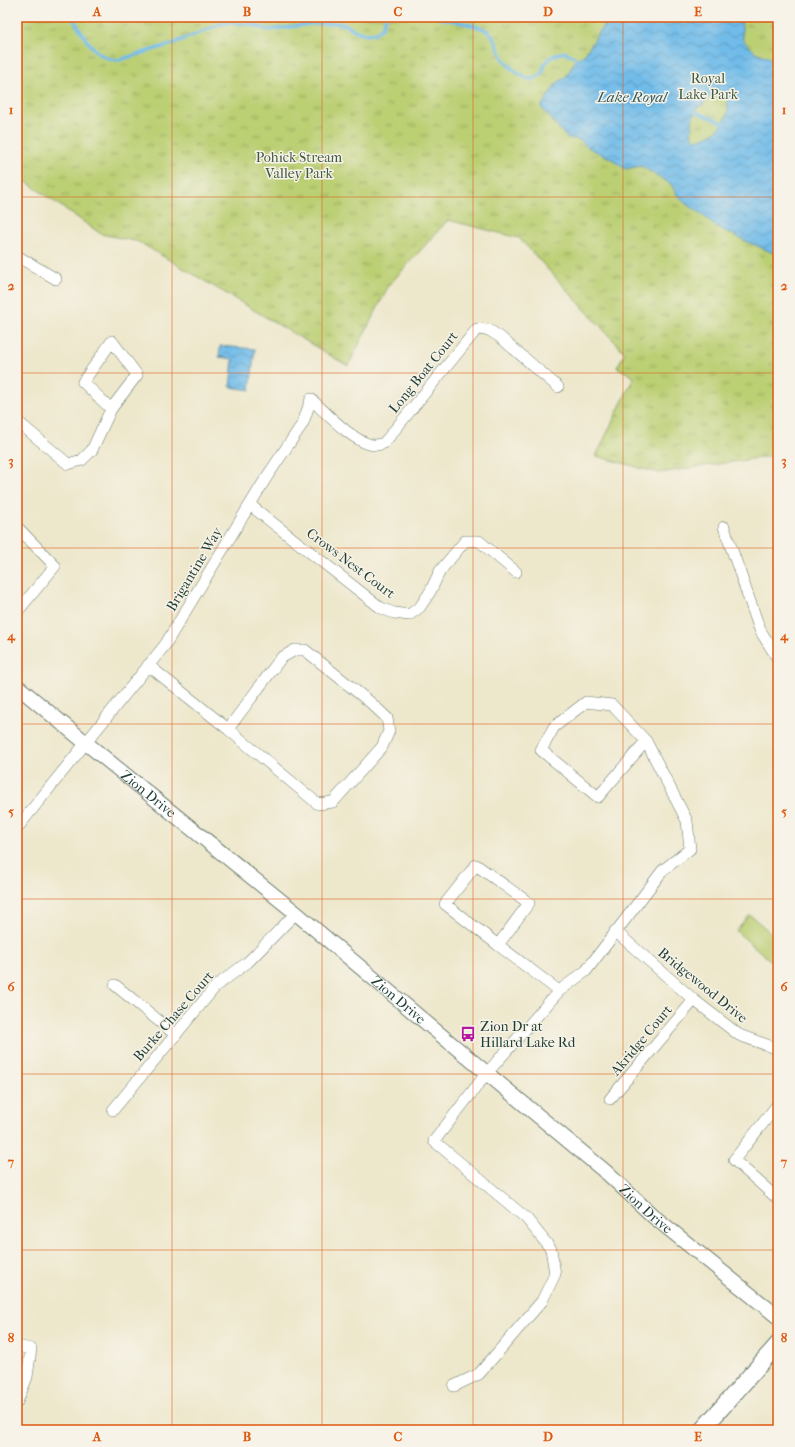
<svg xmlns="http://www.w3.org/2000/svg" width="795" height="1447" viewBox="0 0 795 1447" font-family="'IM FELL French Canon',serif">
  <defs>
    <pattern id="park-tufts" width="24" height="20" patternUnits="userSpaceOnUse"><rect width="24" height="20" fill="#bbcf73"/><path d="M3 7l-1-3M5 7V3M7 7l1-3M15 17l-1-3M17 17v-4M19 17l1-3" fill="none" stroke="#97a95f"/></pattern>
    <pattern id="water-waves" width="16" height="10" patternUnits="userSpaceOnUse"><rect width="16" height="10" fill="#70bbe9"/><path d="M0 5q4-4 8 0t8 0" fill="none" stroke="#5b99be"/></pattern>
  </defs>
  <rect width="100%" height="100%" fill="#f7f3e8"/>
  <filter id="ink" filterUnits="userSpaceOnUse"><feTurbulence type="fractalNoise" baseFrequency=".025" numOctaves="2"/><feDisplacementMap in="SourceGraphic" scale="8" xChannelSelector="R" yChannelSelector="G"/><feConvolveMatrix kernelMatrix="1 2 1 2 8 2 1 2 1" color-interpolation-filters="sRGB"/></filter>
  <filter id="wash" filterUnits="userSpaceOnUse"><feTurbulence type="fractalNoise" baseFrequency=".012" numOctaves="4" result="noise"/><feDisplacementMap in="SourceGraphic" scale="16" xChannelSelector="R" yChannelSelector="G"/><feGaussianBlur stdDeviation="0.9" result="paint"/><feColorMatrix in="noise" values="0 0 0 0 0 0 0 0 0 0 0 0 0 0 0 0 0 1.4 0 .05"/><feComposite in="paint" operator="in"/></filter>
  <g filter="url(#wash)">
    <rect width="100%" height="100%" fill="#ede7cb"/>
    <path fill="url(#park-tufts)" stroke="#6d8654" d="M 17,17 L 778,17 L 778,455 L 659,473 L 596,456 L 634,377 L 617,367 L 625,353 L 519,238 L 448,220 L 389,285 L 348,366 L 139,242 L 101,234 L 25,181 L 17,180 Z"/>
    <path fill="#bbcf73" stroke="#6d8654" d="M 750,915 L 778,939 L 778,953 L 771,961 L 736,931 Z"/>
    <path fill="url(#water-waves)" stroke="#487c8e" fill-rule="evenodd" d="M 609,17 L 741,17 L 743,40 L 755,52 L 778,61 L 778,255 L 750,243 L 715,226 L 698,211 L 686,204 L 677,195 L 671,184 L 641,166 L 625,169 L 612,159 L 589,148 L 580,140 L 567,138 L 541,107 L 557,83 L 566,77 L 575,61 L 585,54 ZM 720,91 L 726,92 C 733,117 721,134 696,140 L 691,135 L 693,116 L 696,109 L 703,104 L 711,96 Z
      M 220,346 L 255,349 L 250,390 L 230,387 L 233,359 L 219,357 Z"/>
    <g fill="none" stroke-linecap="round" stroke-linejoin="round">
      <path stroke="#70bbe9" stroke-width="3.5" d="M 72,17 L 87,41 L 98,53 L 109,59 L 119,60 L 172,44 L 223,23 L 250,24 L 269,30 L 311,24 L 336,23 L 346,25 L 356,31 L 366,34 L 375,33 L 382,28 L 386,17
        M 436,17 C 448,20 481,25 489,32 C 496,38 497,48 501,54 C 506,66 520,75 531,80 L 542,74 C 543,71 543,67 545,64 C 548,58 560,51 567,53 C 572,55 577,59 581,62
        M 691,110 L 726,124"/>
    </g>
  </g>
  <g filter="url(#ink)">
    <g fill="none" stroke-linecap="round" stroke-linejoin="round">
      <defs>
        <path id="minor" d="M 17,256 L 56,279
          M 17,421 L 68,464 L 82,460 L 92,450 L 111,409 L 137,375 L 112,341 L 83,382 L 111,409
          M 250,505 L 381,608 L 394,613 L 409,615 L 420,607 L 430,592 L 440,571 L 465,541 L 479,541 L 516,572
          M 17,527 L 55,566 L 17,612
          M 724,527 L 760,630 L 778,659
          M 295,650 L 305,650 L 371,703 L 387,718 L 389,731 L 382,747 L 333,802 L 318,804 L 228,729 L 281,658 Z
          M 148,665 L 228,729
          M 586,702 L 612,705 L 646,741 L 598,797 L 541,750 L 554,727 Z
          M 17,828 L 165,645 L 266,478 L 303,423 L 311,399 C 325,412 356,445 375,445 C 377,445 381,444 384,443 L 477,329 L 489,330 L 500,337 L 558,387
          M 476,865 L 529,903 L 498,945 L 445,904 Z
          M 615,931 L 694,1000 L 739,1035 L 778,1049
          M 498,945 L 559,991
          M 115,985 L 176,1035
          M 610,1099 L 694,1000
          M 778,1104 L 734,1160 L 778,1199
          M 113,1110 L 216,986 L 248,962 L 296,913
          M 17,1346 L 31,1349 L 27,1377 L 17,1402
          M 454,1386 L 479,1374 L 542,1301 L 555,1274 L 551,1249 L 526,1218 L 434,1141 L 487,1073 L 559,991 L 586,971 L 663,870 L 690,849 L 687,821 L 646,741"/>
        <g id="tertiary">
          <path id="s1" d="M 17,686 L 86,743 L 296,913 L 430,1026 L 607,1173 L 653,1216 L 778,1317"/>
        </g>
        <path id="secondary" d="M 702,1430 L 778,1344"/>
      </defs>
      <use href="#minor" stroke="#677869" stroke-width="12"/>
      <use href="#tertiary" stroke="#677869" stroke-width="16"/>
      <use href="#secondary" stroke="#677869" stroke-width="18"/>
      <use href="#minor" stroke="#fff" stroke-width="11"/>
      <use href="#tertiary" stroke="#fff" stroke-width="14"/>
      <use href="#secondary" stroke="#fff" stroke-width="16"/>
    </g>
  </g>
  <path fill="none" stroke="#de580e" stroke-width="1" stroke-opacity="0.55" d="M 172,17 L 172,1430M 322,17 L 322,1430M 473,17 L 473,1430M 623,17 L 623,1430M 17,197 L 778,197M 17,373 L 778,373M 17,548 L 778,548M 17,724 L 778,724M 17,899 L 778,899M 17,1074 L 778,1074M 17,1250 L 778,1250"/>
  <defs>
    <symbol id="bus-bare" viewBox="-9 -9 18 18"><path d="M-5-6H5V4H4V6H2V4H-2V6H-4V4H-5ZM-3.5-4V0h7V-4ZM-3.5 1.2v1.5H-2V1.2ZM2 1.2v1.5H3.5V1.2Z" fill="#b5179e" stroke="#f7f3e8" stroke-width="2.5" paint-order="stroke"/></symbol>
  </defs>
  <g fill-rule="evenodd">
    <use href="#bus-bare" x="457" y="1023" width="22" height="22"/>
  </g>
  <g text-anchor="middle" stroke-width="3" stroke-linejoin="round" paint-order="stroke">
    <g font-size="14" fill="#3e5a41" stroke="#f7f3e8">
      <text x="708" y="83">Royal<tspan x="708" dy="16">Lake Park</tspan></text>
      <text x="299" y="162">Pohick Stream<tspan x="299" dy="16">Valley Park</tspan></text>
    </g>
    <g font-size="14" fill="#1f3d34" stroke="#f7f3e8">
      <text transform="translate(423 372) rotate(-51)" y="5">Long Boat Court</text>
      <text transform="translate(351 563) rotate(37)" y="5">Crows Nest Court</text>
      <text transform="translate(194 569) rotate(-59)" y="5">Brigantine Way</text>
      <text dy="5" stroke="none"><textPath href="#s1" startOffset="170">Zion Drive</textPath></text>
      <text transform="translate(703 985) rotate(39)" y="5">Bridgewood Drive</text>
      <text dy="5" stroke="none"><textPath href="#s1" startOffset="494">Zion Drive</textPath></text>
      <text transform="translate(173 1016) rotate(-49)" y="5">Burke Chase Court</text>
      <text transform="translate(641 1040) rotate(-50)" y="5">Akridge Court</text>
      <text dy="5" stroke="none"><textPath href="#s1" startOffset="818">Zion Drive</textPath></text>
    </g>
    <g font-size="14" fill="#1f3d34" stroke="#f7f3e8" text-anchor="start">
      <text x="480" y="1031">Zion Dr at<tspan x="480" dy="16">Hillard Lake Rd</tspan></text>
    </g>
    <g font-size="15" font-style="italic" fill="#335c61" stroke="#f7f3e8">
      <text x="632" y="102">Lake Royal</text>
    </g>
  </g>
  <rect width="795" height="1447" fill="none" stroke="#f7f3e8" stroke-width="44"/>
  <rect x="22" y="22" width="751" height="1403" fill="none" stroke="#de580e" stroke-width="1.5"/>
  <g font-size="13" text-anchor="middle" font-weight="bold" fill="#de580e">
    <text x="97" y="16">A</text>
    <text x="247" y="16">B</text>
    <text x="398" y="16">C</text>
    <text x="548" y="16">D</text>
    <text x="698" y="16">E</text>
    <text x="11" y="114">1</text>
    <text x="784" y="114">1</text>
    <text x="11" y="290">2</text>
    <text x="784" y="290">2</text>
    <text x="11" y="465">3</text>
    <text x="784" y="465">3</text>
    <text x="11" y="640">4</text>
    <text x="784" y="640">4</text>
    <text x="11" y="816">5</text>
    <text x="784" y="816">5</text>
    <text x="11" y="991">6</text>
    <text x="784" y="991">6</text>
    <text x="11" y="1166">7</text>
    <text x="784" y="1166">7</text>
    <text x="11" y="1342">8</text>
    <text x="784" y="1342">8</text>
    <text x="97" y="1441">A</text>
    <text x="247" y="1441">B</text>
    <text x="398" y="1441">C</text>
    <text x="548" y="1441">D</text>
    <text x="698" y="1441">E</text>
  </g>
</svg>
